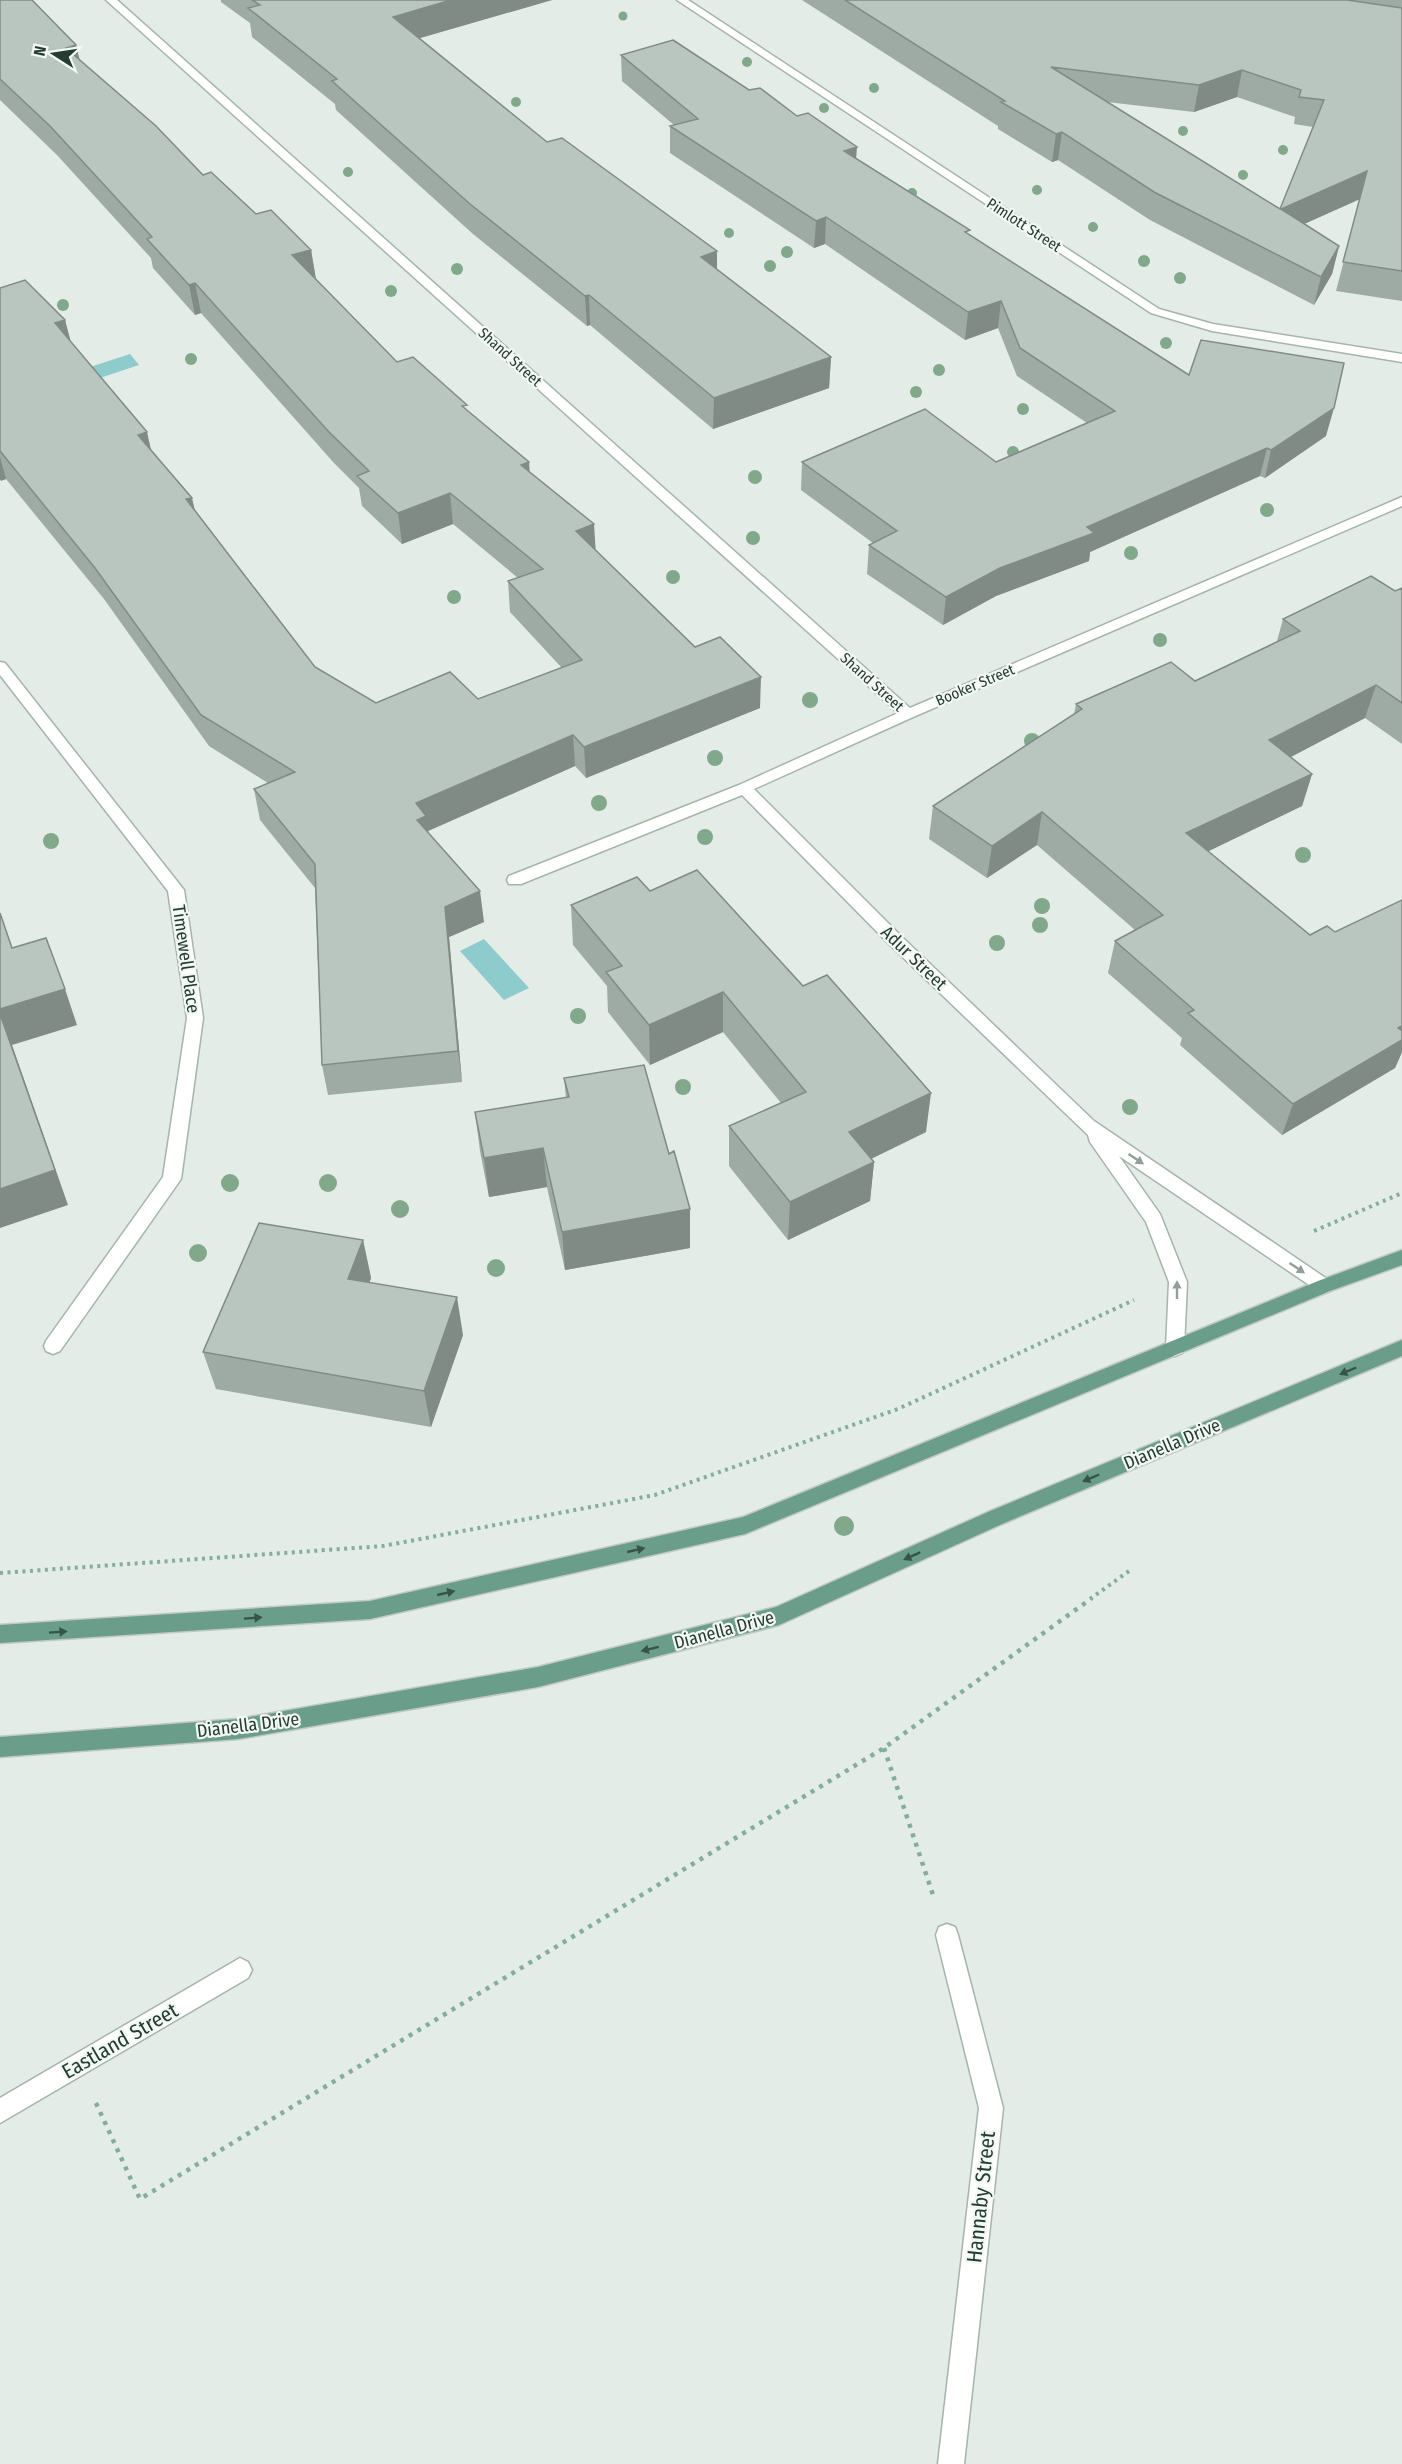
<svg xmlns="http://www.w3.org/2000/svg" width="1402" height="2464" viewBox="0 0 1402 2464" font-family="'Fira Sans Condensed',sans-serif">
  <rect width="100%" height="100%" fill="#e3ece6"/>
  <path fill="#8ecbcd" d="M 130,354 L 139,365 L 88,382 L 78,371 Z
    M 484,939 L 529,988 L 504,1000 L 460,951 Z"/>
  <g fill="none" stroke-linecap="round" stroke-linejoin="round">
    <defs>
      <path id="minor" d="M 106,0 L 117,0 L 910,708 L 1402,497 L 1402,506 L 913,717 L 754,789 L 902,937 L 1094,1121 L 1330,1281 L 1333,1286 L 1330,1291 L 1324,1293 L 1318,1291 L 1119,1156 L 1160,1214 L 1187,1282 L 1184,1348 L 1182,1353 L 1175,1356 L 1168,1353 L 1166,1348 L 1169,1282 L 1146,1222 L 1090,1142 L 1088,1135 L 890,945 L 742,795 L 521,884 L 509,884 L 507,880 L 509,876 L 739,785 L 898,713 Z
        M 677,0 L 688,0 L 1159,309 L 1213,324 L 1402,354 L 1402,362 L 1212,331 L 1151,313 Z
        M 0,662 L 5,663 L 184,890 L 203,1018 L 181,1179 L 60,1351 L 53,1354 L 46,1351 L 44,1346 L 46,1341 L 163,1177 L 187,1018 L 168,891 L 0,675 Z
        M 947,1924 L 955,1927 L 958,1935 L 1003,2108 L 964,2464 L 938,2464 L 979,2108 L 936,1935 L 939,1927 Z
        M 240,1958 L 248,1962 L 252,1970 L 248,1978 L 0,2123 L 0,2098 Z"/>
      <path id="major" d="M 1402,1250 L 1402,1265 L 1330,1291 L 745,1534 L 370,1619 L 0,1643 L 0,1625 L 370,1601 L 743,1517 L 1318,1281 Z
        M 1402,1340 L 1402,1356 L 1002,1524 L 779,1625 L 538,1687 L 238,1739 L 0,1757 L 0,1737 L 238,1719 L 538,1667 L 776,1607 L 988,1512 Z"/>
    </defs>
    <use href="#minor" stroke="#a6b4ac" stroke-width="3"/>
    <use href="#major" stroke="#c2c8c6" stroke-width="3"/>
    <path stroke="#85ad9b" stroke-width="4" stroke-dasharray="3 4.5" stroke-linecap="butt" d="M 1314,1231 L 1402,1193
      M 0,1573 L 383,1546 L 655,1495 L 898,1409 L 1134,1300
      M 1090,1599 L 1129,1571"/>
    <path stroke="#85ad9b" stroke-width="4.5" stroke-dasharray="4 6" stroke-linecap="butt" d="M 884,1748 L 933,1895
      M 96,2103 L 140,2199 L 884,1748 L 1092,1598"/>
    <use href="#minor" fill="#fff" fill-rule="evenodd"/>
    <use href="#major" fill="#6a9e8a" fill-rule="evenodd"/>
  </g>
  <g fill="#81a88b">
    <circle cx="623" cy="16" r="4.5"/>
    <circle cx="747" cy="62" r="5"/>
    <circle cx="874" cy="88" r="5"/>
    <circle cx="516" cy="102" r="5"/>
    <circle cx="824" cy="108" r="5"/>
    <circle cx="1183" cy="131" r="5"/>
    <circle cx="1283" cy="150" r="5"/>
    <circle cx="348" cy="172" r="5"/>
    <circle cx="1243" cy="175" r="5"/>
    <circle cx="1037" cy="190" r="5"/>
    <circle cx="912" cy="193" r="5"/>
    <circle cx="1093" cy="227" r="5"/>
    <circle cx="729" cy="233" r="5"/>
    <circle cx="787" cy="252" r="6"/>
    <circle cx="1144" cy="261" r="6"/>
    <circle cx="770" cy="266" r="6"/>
    <circle cx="457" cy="269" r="6"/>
    <circle cx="1180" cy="278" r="6"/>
    <circle cx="391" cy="291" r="6"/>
    <circle cx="63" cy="305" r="6"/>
    <circle cx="1166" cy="343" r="6"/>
    <circle cx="191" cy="359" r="6"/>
    <circle cx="939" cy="370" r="6"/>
    <circle cx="916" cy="392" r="6"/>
    <circle cx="1023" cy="409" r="6"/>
    <circle cx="1013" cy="452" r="6"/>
    <circle cx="755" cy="477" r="7"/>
    <circle cx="1267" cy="510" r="7"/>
    <circle cx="753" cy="538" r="7"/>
    <circle cx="1131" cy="553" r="7"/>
    <circle cx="673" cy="577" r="7"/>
    <circle cx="454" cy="597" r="7"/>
    <circle cx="1160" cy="640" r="7"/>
    <circle cx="810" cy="700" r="8"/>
    <circle cx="1032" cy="741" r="8"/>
    <circle cx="715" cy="758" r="8"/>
    <circle cx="599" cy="803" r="8"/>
    <circle cx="705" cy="837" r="8"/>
    <circle cx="51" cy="841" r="8"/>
    <circle cx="1303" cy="855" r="8"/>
    <circle cx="1042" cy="906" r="8"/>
    <circle cx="1040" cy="925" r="8"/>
    <circle cx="997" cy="943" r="8"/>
    <circle cx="578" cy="1016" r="8"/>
    <circle cx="683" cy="1087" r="8"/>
    <circle cx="1130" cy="1107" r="8"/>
    <circle cx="230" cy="1183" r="9"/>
    <circle cx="328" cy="1183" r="9"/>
    <circle cx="400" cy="1209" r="9"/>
    <circle cx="198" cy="1253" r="9"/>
    <circle cx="496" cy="1268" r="9"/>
    <circle cx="844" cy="1526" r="10"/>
  </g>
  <path fill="#9eaaa4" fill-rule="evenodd" d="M 0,0 L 80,60 L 203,175 L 256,214 L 311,250 L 316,279 L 397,362 L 467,410 L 529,472 L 595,550 L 695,647 L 760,708 L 586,778 L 575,766 L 428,831 L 429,833 L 484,922 L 449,937 L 462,1082 L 328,1095 L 322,1065 L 315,888 L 260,820 L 254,789 L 268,783 L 209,746 L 104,599 L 6,479 L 0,480 L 0,288 L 65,320 L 70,342 L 195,510 L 315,667 L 376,703 L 478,699 L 562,668 L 510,612 L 508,581 L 518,578 L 453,524 L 402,544 L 362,506 L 359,488 L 334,463 L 201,313 L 195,315 L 153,268 L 151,258 L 57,155 L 0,100 Z
    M 221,0 L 552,0 L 420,38 L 547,142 L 717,269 L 831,357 L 829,388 L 713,429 L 590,325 L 587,326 L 473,234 L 336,110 L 335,104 L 252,37 L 250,23 L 221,2 Z
    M 802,0 L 1402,0 L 1402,301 L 1336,291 L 1360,199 L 1304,224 L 1339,246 L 1332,274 L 1314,305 L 1150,220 L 1058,160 L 1052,162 L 998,129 L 998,126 ZM 1237,97 L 1295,117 L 1294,124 L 1313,127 L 1280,209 L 1107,102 L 1194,112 Z
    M 621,55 L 749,90 L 797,116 L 856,159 L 969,235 L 1189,375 L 1326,436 L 1265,478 L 1260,476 L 1090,552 L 1089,561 L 996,596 L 943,625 L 867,574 L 869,545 L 873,543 L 801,490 L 802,462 L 996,462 L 1087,423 L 1017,376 L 998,328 L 965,340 L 825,244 L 814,248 L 670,153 L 670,126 L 674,125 L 622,81 Z
    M 1402,588 L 1402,744 L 1365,718 L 1291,757 L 1312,774 L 1302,806 L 1208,851 L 1310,935 L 1335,932 L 1402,900 L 1402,1052 L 1395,1068 L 1282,1135 L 1180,1045 L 1182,1038 L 1108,973 L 1115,941 L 1135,930 L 1037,845 L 987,878 L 929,839 L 933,806 L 1074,714 L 1076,704 L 1195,681 L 1277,641 L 1283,619 L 1395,591 Z
    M 650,891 L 926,1132 L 871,1159 L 874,1162 L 870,1201 L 788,1240 L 729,1166 L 729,1126 L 781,1103 L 723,1032 L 650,1065 L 608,1012 L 607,986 L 573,945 L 571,905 Z
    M 564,1078 L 669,1154 L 690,1209 L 690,1248 L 565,1270 L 547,1187 L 489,1197 L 480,1151 L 475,1112 L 566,1098 Z
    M 363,1240 L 371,1278 L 369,1283 L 463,1335 L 431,1427 L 216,1389 L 203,1352 Z"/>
  <path fill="#818b86" d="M 451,0 L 552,0 L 396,45 L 393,17 Z
    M 76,45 L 83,73 L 66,48 Z
    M 1242,70 L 1237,97 L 1194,112 L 1199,85 Z
    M 1062,132 L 1058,160 L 1052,162 L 1056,134 Z
    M 857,147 L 855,174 L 844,151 Z
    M 1367,171 L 1360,199 L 1275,237 L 1281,209 Z
    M 826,217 L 825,244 L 814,248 L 816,221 Z
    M 1339,246 L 1332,274 L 1314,305 L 1321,277 Z
    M 311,250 L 316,280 L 292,255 Z
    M 717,251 L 717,282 L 701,257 Z
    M 195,283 L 201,313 L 195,315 L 189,285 Z
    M 589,295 L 590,325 L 587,326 L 585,296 Z
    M 1001,301 L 998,328 L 965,340 L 968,312 Z
    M 65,320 L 73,350 L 55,323 Z
    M 831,357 L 829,388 L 713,429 L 714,398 Z
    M 1334,408 L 1326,436 L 1265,478 L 1271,450 Z
    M 147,432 L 154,463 L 138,435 Z
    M 1267,448 L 1260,476 L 1090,552 L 1089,561 L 996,596 L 943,625 L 946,597 L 1000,568 L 1087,527 Z
    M 0,457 L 6,479 L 1,481 L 0,479 Z
    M 529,462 L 531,493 L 521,465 Z
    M 450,493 L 453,524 L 402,544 L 398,513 Z
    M 192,498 L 199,528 L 186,499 Z
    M 594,524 L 596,555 L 576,531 Z
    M 761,677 L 760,708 L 586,778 L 584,747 Z
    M 1376,685 L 1365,718 L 1260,773 L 1269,740 Z
    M 573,735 L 575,766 L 428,831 L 431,847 L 417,820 L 416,803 Z
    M 1312,774 L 1302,806 L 1178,866 L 1186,833 Z
    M 1042,812 L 1037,845 L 987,878 L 992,846 Z
    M 480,891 L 484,922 L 449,937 L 462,1082 L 458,1051 L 445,907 Z
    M 65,989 L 77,1025 L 12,1045 L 68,1205 L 0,1228 L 0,1009 Z
    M 723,992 L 723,1032 L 650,1065 L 649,1025 Z
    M 1402,1026 L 1402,1052 L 1395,1068 L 1282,1135 L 1293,1104 Z
    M 931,1093 L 926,1132 L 846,1171 L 849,1132 Z
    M 543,1148 L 547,1187 L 489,1197 L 484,1158 Z
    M 874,1162 L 870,1201 L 788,1240 L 790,1202 Z
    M 690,1209 L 690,1248 L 565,1270 L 562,1232 Z
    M 363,1240 L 371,1278 L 357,1317 L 348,1279 Z
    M 457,1297 L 463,1335 L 431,1427 L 424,1391 Z"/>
  <path fill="#b8c6bf" stroke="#818b86" stroke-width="1.5" fill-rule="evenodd" d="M 0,0 L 32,0 L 76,45 L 66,48 L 156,126 L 203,175 L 211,172 L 256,214 L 271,210 L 311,250 L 292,255 L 397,362 L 413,357 L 467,405 L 462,406 L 529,462 L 521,465 L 594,524 L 576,531 L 695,647 L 720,637 L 761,677 L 584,747 L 573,735 L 416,803 L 426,816 L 417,820 L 480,891 L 445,907 L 458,1051 L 322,1065 L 315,864 L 254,789 L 295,772 L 201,715 L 95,568 L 0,451 L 0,288 L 25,280 L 65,320 L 55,323 L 147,432 L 138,435 L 192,498 L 186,499 L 315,667 L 376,703 L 450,672 L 478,699 L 582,660 L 508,581 L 543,569 L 450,493 L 398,513 L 357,476 L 369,471 L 329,432 L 195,283 L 189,285 L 147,239 L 152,237 L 50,126 L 0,79 Z
    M 252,0 L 451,0 L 393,17 L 547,142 L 562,138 L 717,251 L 701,257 L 831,357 L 714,398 L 589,295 L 585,296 L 470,204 L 332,81 L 337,79 L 248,8 L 260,5 Z
    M 845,0 L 1347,0 L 1402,8 L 1402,271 L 1343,262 L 1367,171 L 1281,209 L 1339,246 L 1321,277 L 1154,192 L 1062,132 L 1056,134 L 1001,102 L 1005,101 ZM 1051,67 L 1199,85 L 1242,70 L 1301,90 L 1299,97 L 1324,100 L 1280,209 Z
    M 673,40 L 749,90 L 760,88 L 797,116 L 808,113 L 857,147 L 844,151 L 970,230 L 965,232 L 1189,375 L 1201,340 L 1344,363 L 1334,408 L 1271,450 L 1267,448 L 1087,527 L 1094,533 L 1000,568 L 946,597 L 869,545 L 897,531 L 802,462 L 925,409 L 996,462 L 1115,411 L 1020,348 L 1001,301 L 968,312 L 826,217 L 816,221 L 670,126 L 698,119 L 621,55 Z
    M 1371,576 L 1395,591 L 1402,588 L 1402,703 L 1376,685 L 1269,740 L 1312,774 L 1186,833 L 1310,935 L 1327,926 L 1335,932 L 1402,900 L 1402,1026 L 1398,1028 L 1402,1031 L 1402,1040 L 1293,1104 L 1188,1013 L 1194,1010 L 1115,941 L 1163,915 L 1042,812 L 992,846 L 933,806 L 1082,709 L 1076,704 L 1171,662 L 1195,681 L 1300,631 L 1283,619 Z
    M 697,870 L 803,986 L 827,975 L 931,1093 L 849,1132 L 874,1162 L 790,1202 L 729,1126 L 806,1092 L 723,992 L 649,1025 L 606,972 L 622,966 L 571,905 L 637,877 L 650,891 Z
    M 0,913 L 12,948 L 46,938 L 65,989 L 0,1009 Z
    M 0,1014 L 55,1170 L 0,1189 Z
    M 644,1065 L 669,1154 L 674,1151 L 690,1209 L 562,1232 L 543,1148 L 484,1158 L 475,1112 L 569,1097 L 564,1078 Z
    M 259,1223 L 363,1240 L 348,1279 L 457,1297 L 424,1391 L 203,1352 Z"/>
  <defs><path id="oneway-solid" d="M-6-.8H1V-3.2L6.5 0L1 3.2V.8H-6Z" transform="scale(1.5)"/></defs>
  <g fill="#929e98">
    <use href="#oneway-solid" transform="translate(1136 1159) rotate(34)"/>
    <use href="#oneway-solid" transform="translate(1297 1268) rotate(34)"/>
    <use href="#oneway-solid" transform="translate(1177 1290) rotate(-90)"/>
  </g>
  <g fill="#365448">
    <use href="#oneway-solid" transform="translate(1348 1371) rotate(157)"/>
    <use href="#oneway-solid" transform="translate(1091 1478) rotate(157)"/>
    <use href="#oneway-solid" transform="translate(636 1550) rotate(-13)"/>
    <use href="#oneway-solid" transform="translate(912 1556) rotate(156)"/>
    <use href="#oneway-solid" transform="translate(446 1593) rotate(-13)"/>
    <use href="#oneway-solid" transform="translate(253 1618) rotate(-4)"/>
    <use href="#oneway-solid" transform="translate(58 1632) rotate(-4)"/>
    <use href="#oneway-solid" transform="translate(650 1649) rotate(166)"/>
  </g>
  <g text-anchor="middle" stroke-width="4.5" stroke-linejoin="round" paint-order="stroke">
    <g font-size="15" fill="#243c32" stroke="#f3f8f5">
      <text transform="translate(1024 225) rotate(33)" y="5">Pimlott Street</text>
      <text transform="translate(510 357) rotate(42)" y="5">Shand Street</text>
      <text transform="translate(872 682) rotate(42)" y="5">Shand Street</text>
      <text transform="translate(975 685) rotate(-23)" y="5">Booker Street</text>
    </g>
    <g font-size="18" fill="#243c32" stroke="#f3f8f5">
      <text transform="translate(914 958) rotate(44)" y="6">Adur Street</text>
      <text transform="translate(186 959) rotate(82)" y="6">Timewell Place</text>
      <text transform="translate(1172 1444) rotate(-23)" y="6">Dianella Drive</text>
      <text transform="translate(724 1630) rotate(-15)" y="6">Dianella Drive</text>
      <text transform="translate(248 1725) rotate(-7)" y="6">Dianella Drive</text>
    </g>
    <g font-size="21" fill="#243c32" stroke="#f3f8f5">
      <text transform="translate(120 2041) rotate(-30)" y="7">Eastland Street</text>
      <text transform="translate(981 2197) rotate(-84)" y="7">Hannaby Street</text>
    </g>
  </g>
  <g transform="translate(54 54) rotate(282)" stroke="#f3f8f5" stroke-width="4.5" paint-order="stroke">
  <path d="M0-4.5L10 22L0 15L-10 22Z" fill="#243c32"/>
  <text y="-9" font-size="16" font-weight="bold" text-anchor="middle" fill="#243c32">N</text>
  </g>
</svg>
